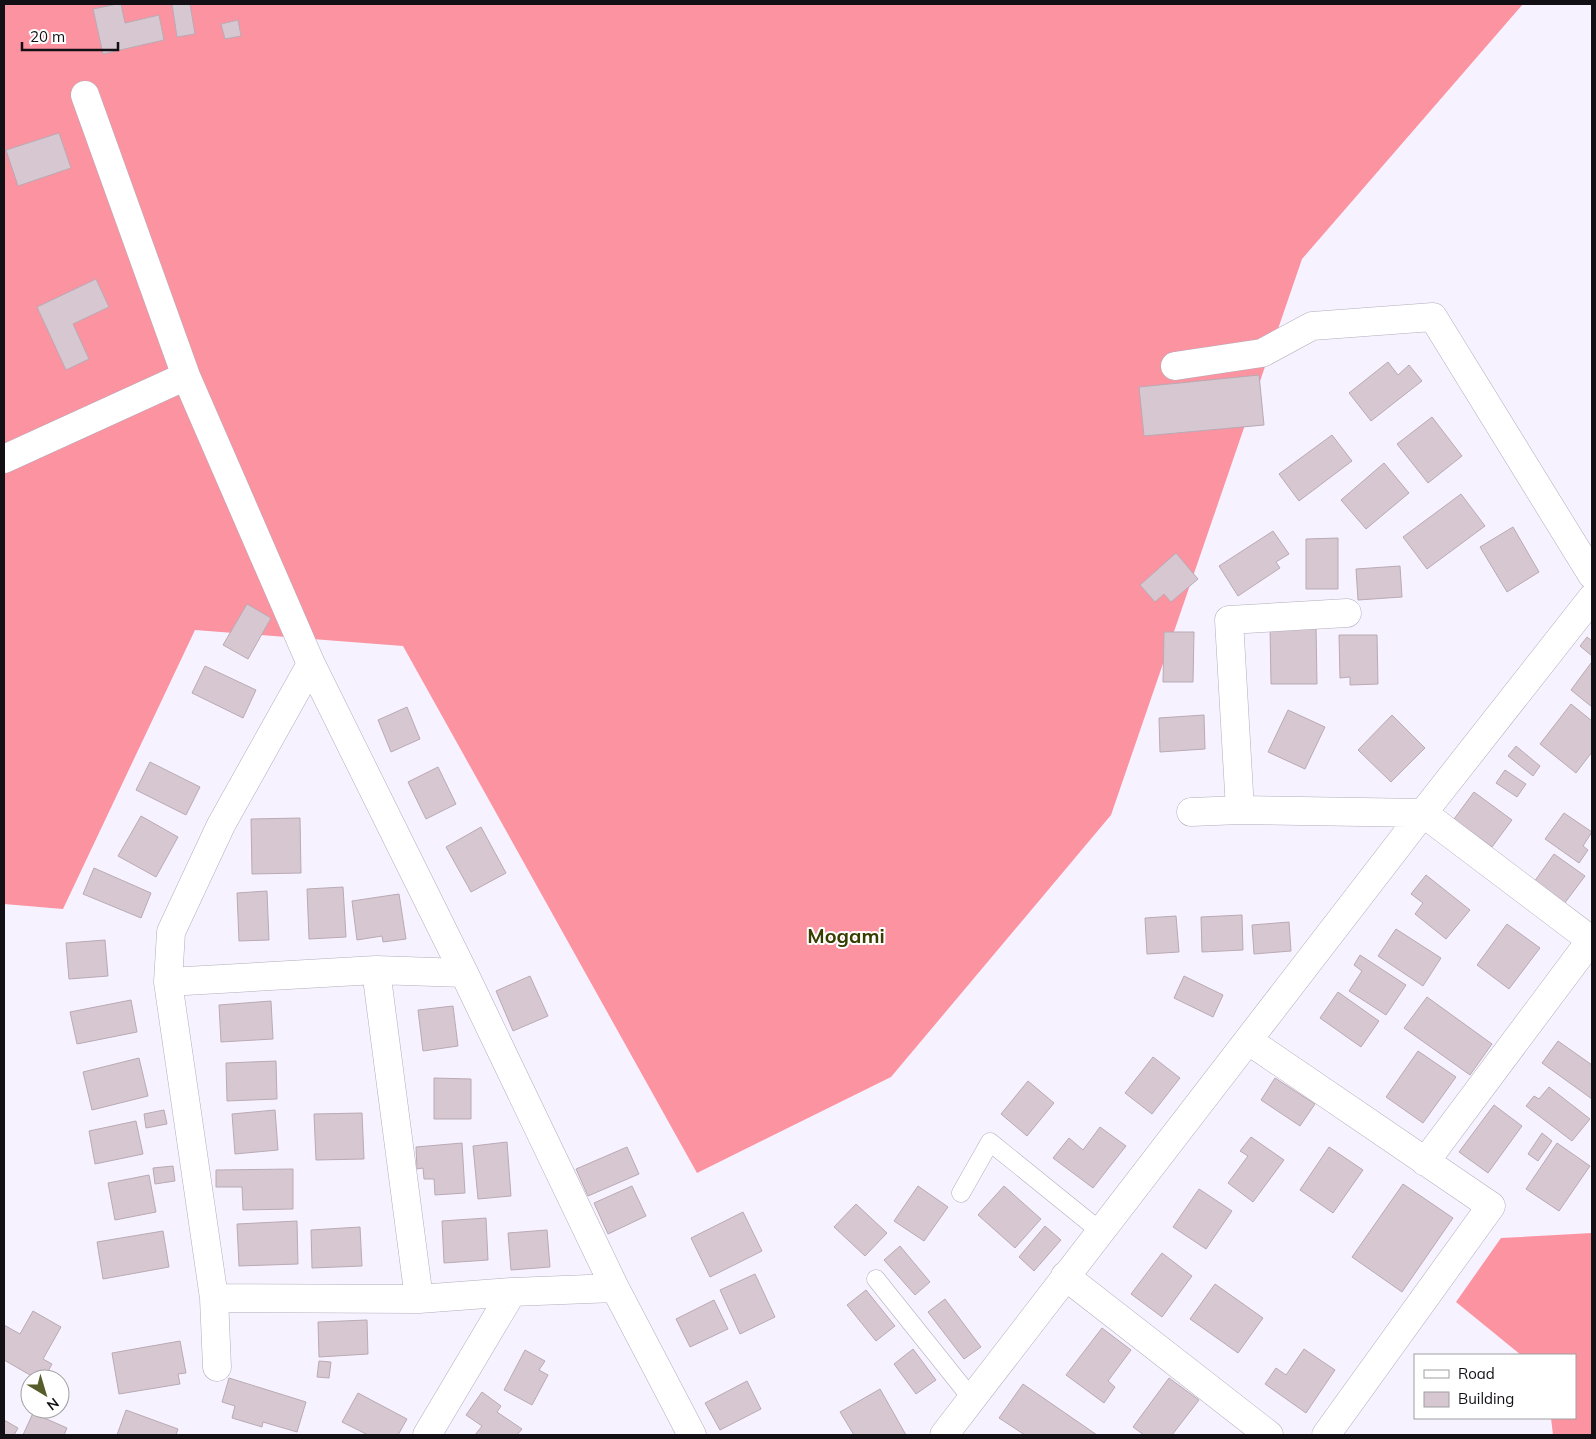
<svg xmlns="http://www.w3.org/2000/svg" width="1596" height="1439" viewBox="0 0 1596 1439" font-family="Mulish,sans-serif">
  <rect width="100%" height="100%" fill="#f7f2ff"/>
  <path fill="#fc93a0" d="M 4,4 L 1523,4 L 1302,259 L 1111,815 L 891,1077 L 697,1173 L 403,646 L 195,630 L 63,909 L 4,904 Z
    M 1592,1233 L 1592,1435 L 1553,1435 L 1551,1418 L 1575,1418 L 1575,1355 L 1521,1355 L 1456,1302 L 1501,1238 Z"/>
  <path fill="#d6c7d1" stroke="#b9aab4" d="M 117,4 L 121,4 L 125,23 L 159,15 L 164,40 L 103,54 L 93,9 Z
    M 172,4 L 190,4 L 195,34 L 177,37 Z
    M 238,20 L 241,36 L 225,39 L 221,24 Z
    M 59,133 L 71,168 L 18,186 L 6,150 Z
    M 96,279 L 109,307 L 73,324 L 89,359 L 66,370 L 37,307 Z
    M 1388,362 L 1398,375 L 1409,365 L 1422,381 L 1371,421 L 1349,393 Z
    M 1259,375 L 1264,425 L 1144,436 L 1139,387 Z
    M 1432,417 L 1462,456 L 1428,483 L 1397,444 Z
    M 1332,435 L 1352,461 L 1299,501 L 1279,474 Z
    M 1384,463 L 1409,493 L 1366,529 L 1341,500 Z
    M 1461,494 L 1485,526 L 1427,569 L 1403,537 Z
    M 1513,527 L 1539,572 L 1507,592 L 1480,547 Z
    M 1273,531 L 1289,554 L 1276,562 L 1280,568 L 1238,596 L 1219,566 Z
    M 1338,538 L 1338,589 L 1306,589 L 1306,539 Z
    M 1176,553 L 1198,579 L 1171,602 L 1164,594 L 1155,602 L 1140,585 Z
    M 1400,566 L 1402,597 L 1358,600 L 1356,569 Z
    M 247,604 L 271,618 L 248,659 L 223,645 Z
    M 1316,625 L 1317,684 L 1271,684 L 1270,626 Z
    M 1164,632 L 1194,632 L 1193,682 L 1163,682 Z
    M 1339,635 L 1377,635 L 1378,684 L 1350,685 L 1350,677 L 1340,678 Z
    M 1587,637 L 1592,641 L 1592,656 L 1580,646 Z
    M 1591,663 L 1592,664 L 1592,707 L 1571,690 Z
    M 205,666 L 256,690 L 243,718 L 192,693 Z
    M 1571,704 L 1592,721 L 1592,752 L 1576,773 L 1540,744 Z
    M 407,707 L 420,739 L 391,752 L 378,720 Z
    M 1288,710 L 1325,727 L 1305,769 L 1268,752 Z
    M 1204,715 L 1205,749 L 1160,752 L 1159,718 Z
    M 1392,715 L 1425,748 L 1391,782 L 1358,750 Z
    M 1516,746 L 1540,766 L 1533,776 L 1508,756 Z
    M 150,762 L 200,787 L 186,815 L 136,790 Z
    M 438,767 L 456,804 L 426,819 L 408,782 Z
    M 1505,770 L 1526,784 L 1517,797 L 1496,783 Z
    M 1474,792 L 1512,820 L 1492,847 L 1454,819 Z
    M 1564,813 L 1592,832 L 1583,846 L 1588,850 L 1579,863 L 1545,839 Z
    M 141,816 L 178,837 L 156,877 L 118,856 Z
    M 300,818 L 301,873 L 252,874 L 251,819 Z
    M 481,827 L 506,873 L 471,892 L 446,847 Z
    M 1554,854 L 1585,876 L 1564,904 L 1534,882 Z
    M 94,868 L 151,893 L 141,918 L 83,894 Z
    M 1426,875 L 1470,910 L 1446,939 L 1415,914 L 1423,903 L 1411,894 Z
    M 343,887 L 346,937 L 309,939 L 307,889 Z
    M 267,891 L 269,940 L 239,941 L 237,893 Z
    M 399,894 L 406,939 L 383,942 L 382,936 L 357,940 L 352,901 Z
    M 1242,915 L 1243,950 L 1202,952 L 1201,917 Z
    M 1176,916 L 1179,952 L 1147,954 L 1145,918 Z
    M 1289,922 L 1291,951 L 1254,954 L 1252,925 Z
    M 1507,924 L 1540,948 L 1509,989 L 1477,965 Z
    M 1396,929 L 1441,958 L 1423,986 L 1378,956 Z
    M 105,940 L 108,976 L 69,979 L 66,943 Z
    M 1360,955 L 1406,985 L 1386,1015 L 1349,991 L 1362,971 L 1354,965 Z
    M 530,976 L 548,1016 L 513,1031 L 496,991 Z
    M 1184,976 L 1223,995 L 1213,1017 L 1174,998 Z
    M 1338,992 L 1379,1021 L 1361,1047 L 1320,1018 Z
    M 1427,997 L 1492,1044 L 1470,1075 L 1404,1028 Z
    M 131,1000 L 137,1032 L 77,1044 L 70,1012 Z
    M 271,1001 L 273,1039 L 221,1042 L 219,1005 Z
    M 453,1006 L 458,1046 L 423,1051 L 418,1010 Z
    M 1558,1041 L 1592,1065 L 1592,1099 L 1542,1063 Z
    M 1418,1051 L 1456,1077 L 1423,1123 L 1386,1097 Z
    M 1153,1057 L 1180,1078 L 1152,1114 L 1125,1093 Z
    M 139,1058 L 148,1096 L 92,1110 L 83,1072 Z
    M 276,1061 L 277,1099 L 227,1101 L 226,1063 Z
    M 434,1078 L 471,1079 L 471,1119 L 434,1119 Z
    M 1275,1078 L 1315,1104 L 1300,1126 L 1261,1100 Z
    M 1028,1081 L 1054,1103 L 1027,1136 L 1001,1114 Z
    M 1549,1087 L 1590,1119 L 1572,1141 L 1526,1106 L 1534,1096 L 1539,1099 Z
    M 1494,1105 L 1522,1126 L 1488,1173 L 1459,1152 Z
    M 164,1110 L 167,1124 L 146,1128 L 144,1114 Z
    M 275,1110 L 278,1150 L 235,1154 L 232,1114 Z
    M 362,1113 L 364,1159 L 316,1160 L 314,1114 Z
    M 136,1121 L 143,1154 L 95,1164 L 89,1131 Z
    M 1100,1127 L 1126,1146 L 1093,1188 L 1053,1158 L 1069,1138 L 1083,1150 Z
    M 1542,1133 L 1552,1141 L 1538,1161 L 1528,1154 Z
    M 1251,1137 L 1284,1160 L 1253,1202 L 1228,1183 L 1248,1156 L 1240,1151 Z
    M 507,1142 L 511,1196 L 478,1199 L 473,1146 Z
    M 462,1143 L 465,1193 L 435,1195 L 434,1179 L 424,1179 L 423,1168 L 417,1169 L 416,1147 Z
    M 1557,1143 L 1590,1166 L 1559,1211 L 1526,1189 Z
    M 627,1147 L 639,1174 L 588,1196 L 576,1169 Z
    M 1329,1147 L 1363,1170 L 1333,1213 L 1300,1190 Z
    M 173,1166 L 175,1181 L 155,1184 L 153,1168 Z
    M 293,1169 L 293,1209 L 243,1210 L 242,1187 L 216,1187 L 216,1170 Z
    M 149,1175 L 156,1212 L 115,1220 L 108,1183 Z
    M 1403,1184 L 1453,1218 L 1402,1292 L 1352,1257 Z
    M 632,1186 L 646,1216 L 608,1234 L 594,1203 Z
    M 918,1186 L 948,1207 L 924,1241 L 894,1221 Z
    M 1004,1186 L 1041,1219 L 1015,1248 L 978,1215 Z
    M 1199,1189 L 1232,1211 L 1206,1249 L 1173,1227 Z
    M 856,1204 L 887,1233 L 865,1256 L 834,1227 Z
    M 743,1212 L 762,1251 L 710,1277 L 691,1238 Z
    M 486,1218 L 488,1260 L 444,1263 L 442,1221 Z
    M 297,1221 L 298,1264 L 239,1266 L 237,1224 Z
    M 1045,1226 L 1061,1240 L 1034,1271 L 1019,1257 Z
    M 360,1227 L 362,1266 L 312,1268 L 311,1230 Z
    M 547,1230 L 550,1267 L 511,1270 L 508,1233 Z
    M 163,1231 L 169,1267 L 103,1279 L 97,1242 Z
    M 900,1246 L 930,1282 L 915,1295 L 884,1260 Z
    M 1162,1253 L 1192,1276 L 1162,1317 L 1131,1294 Z
    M 755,1274 L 775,1317 L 740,1334 L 720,1290 Z
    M 1215,1284 L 1263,1318 L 1238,1353 L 1190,1319 Z
    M 866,1290 L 895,1326 L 876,1341 L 847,1305 Z
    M 945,1299 L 981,1347 L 964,1359 L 928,1312 Z
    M 714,1300 L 728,1329 L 690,1347 L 676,1319 Z
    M 33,1311 L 61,1327 L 43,1359 L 52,1364 L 44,1379 L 37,1379 L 4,1360 L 4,1325 L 20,1334 Z
    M 367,1320 L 368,1354 L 319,1357 L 318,1322 Z
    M 1102,1328 L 1131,1350 L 1108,1381 L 1115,1387 L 1104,1403 L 1066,1375 Z
    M 180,1341 L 186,1373 L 178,1374 L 180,1384 L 119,1394 L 112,1353 Z
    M 913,1349 L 936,1380 L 916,1394 L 894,1364 Z
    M 1304,1349 L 1335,1370 L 1306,1413 L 1265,1384 L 1276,1368 L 1286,1375 Z
    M 525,1350 L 545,1361 L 539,1370 L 548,1375 L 532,1405 L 504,1390 Z
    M 319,1361 L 331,1362 L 329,1378 L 317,1377 Z
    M 229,1378 L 306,1402 L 297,1432 L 263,1422 L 262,1427 L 232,1418 L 235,1406 L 222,1402 Z
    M 1169,1378 L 1199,1400 L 1172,1435 L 1144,1435 L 1133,1427 Z
    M 747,1381 L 761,1409 L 720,1430 L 705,1403 Z
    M 1023,1384 L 1097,1435 L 1025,1435 L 999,1418 Z
    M 880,1389 L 906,1435 L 854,1435 L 840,1412 Z
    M 482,1392 L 501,1406 L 497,1412 L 522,1429 L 517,1435 L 475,1435 L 482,1426 L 466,1415 Z
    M 358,1393 L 407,1419 L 398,1435 L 368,1435 L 342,1422 Z
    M 126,1410 L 178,1429 L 176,1435 L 117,1435 Z
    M 33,1413 L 67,1428 L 64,1435 L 23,1435 Z
    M 4,1420 L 18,1428 L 14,1435 L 4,1435 Z"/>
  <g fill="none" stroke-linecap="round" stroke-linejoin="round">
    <defs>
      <path id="service" d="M 961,1193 L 990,1142 L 1100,1231
        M 876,1279 L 972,1399"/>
      <path id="minor" d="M 85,95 L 186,376 L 311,664 L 464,973 L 615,1288 L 692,1435
        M 1175,366 L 1262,353 L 1312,326 L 1433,317 L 1592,575
        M 4,459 L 186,376
        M 311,664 L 221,825 L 171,932 L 168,982 L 214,1298 L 419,1299 L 512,1292 L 615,1288
        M 1240,810 L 1229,620 L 1347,613
        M 1191,812 L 1240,810 L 1423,813 L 1591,940 L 1425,1162
        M 376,970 L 419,1299
        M 168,982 L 376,970 L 464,973
        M 1249,1041 L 1491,1206 L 1326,1435
        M 1065,1276 L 1269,1435
        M 214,1298 L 217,1367
        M 427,1435 L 512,1292
        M 944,1435 L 1423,813 L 1592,598"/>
    </defs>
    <use href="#service" stroke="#b3adbb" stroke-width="19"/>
    <use href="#minor" stroke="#b3adbb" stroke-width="29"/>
    <use href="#service" stroke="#fff" stroke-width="18"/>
    <use href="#minor" stroke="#fff" stroke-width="28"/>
  </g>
  <g text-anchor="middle" stroke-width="4" stroke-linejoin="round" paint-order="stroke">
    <g font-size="20" font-weight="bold" fill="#383d00" stroke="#fff">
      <text x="846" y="943">Mogami</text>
    </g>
  </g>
  <rect width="1596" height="1439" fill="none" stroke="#121015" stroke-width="10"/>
  <rect x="1414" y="1354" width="162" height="65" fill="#ffffff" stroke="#a09fa1"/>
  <rect x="1424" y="1370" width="25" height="8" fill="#ffffff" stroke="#a09fa1"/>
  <text x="1458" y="1379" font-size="15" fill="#121015">Road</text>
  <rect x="1424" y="1392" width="25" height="15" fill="#d6c7d1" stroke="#a09fa1"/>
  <text x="1458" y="1404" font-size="15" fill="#121015">Building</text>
  <g transform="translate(45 1394) rotate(142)"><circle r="24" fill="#ffffff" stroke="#a09fa1"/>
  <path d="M0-4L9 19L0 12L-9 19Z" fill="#565c2a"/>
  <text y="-8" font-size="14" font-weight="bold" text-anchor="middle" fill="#121015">N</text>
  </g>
  <path d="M22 42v8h96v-8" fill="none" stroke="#121015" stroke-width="2.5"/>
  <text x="30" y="42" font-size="15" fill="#121015" stroke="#ffffff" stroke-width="4" paint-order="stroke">20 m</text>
</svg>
